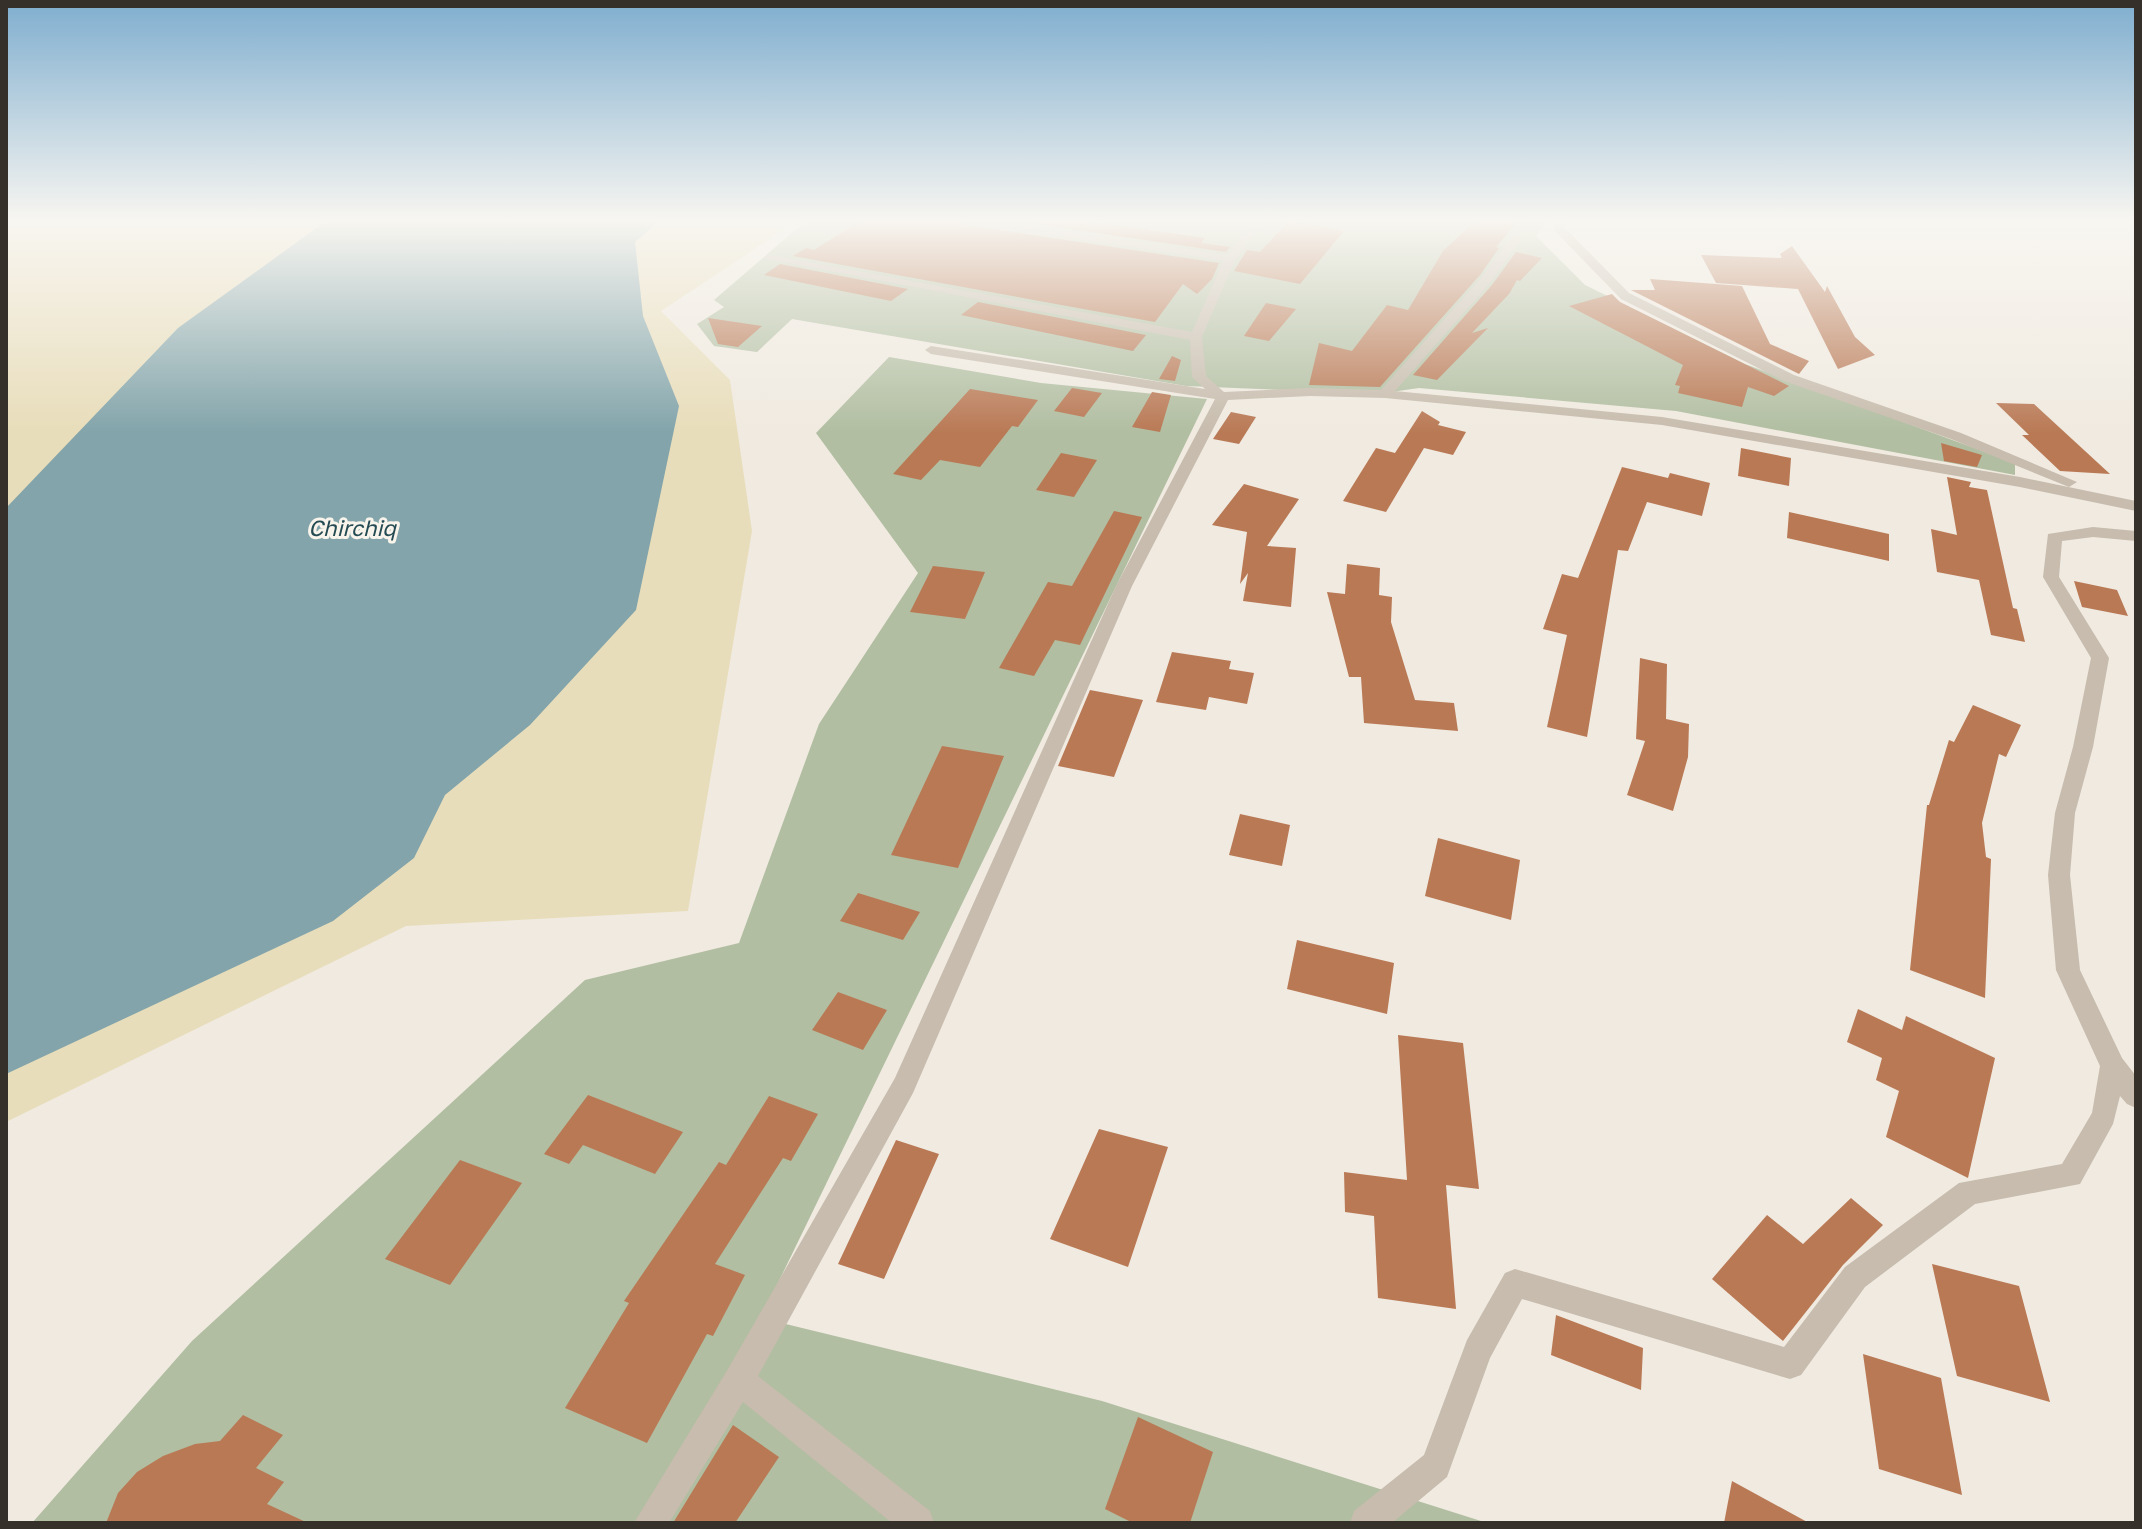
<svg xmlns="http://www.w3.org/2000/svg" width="2142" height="1529" viewBox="0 0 2142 1529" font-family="'Golos Text',sans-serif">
  <rect width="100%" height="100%" fill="#f0eae0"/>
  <path fill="#b1bea1" d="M 808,219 L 1548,219 L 1536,236 L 1585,285 L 1745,364 L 2015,463 L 2015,475 L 1676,411 L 1419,388 L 1377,394 L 1186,386 L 792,319 L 757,352 L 714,346 L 697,324 L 724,307 L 714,300 Z
    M 889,357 L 1041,383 L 1207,399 L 761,1318 L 1102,1401 L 1481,1521 L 1478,1523 L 32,1523 L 192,1341 L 585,980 L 739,943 L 819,724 L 918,573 L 816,433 Z"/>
  <path fill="#e8ddba" d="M 6,219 L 800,219 L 661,311 L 730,380 L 752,531 L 688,911 L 406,926 L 6,1122 Z"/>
  <path fill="#82a4aa" d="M 329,219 L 661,219 L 635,242 L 643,316 L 679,406 L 636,610 L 530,725 L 445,795 L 414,858 L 333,921 L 6,1074 L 6,508 L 178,328 Z"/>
  <path fill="#b97955" d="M 863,219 L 958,219 L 966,225 L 1219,263 L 1212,279 L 1197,294 L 1183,284 L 1155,322 L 793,256 L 806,248 L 814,250 Z
    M 1003,219 L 1074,219 L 1205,238 L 1201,243 L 1230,247 L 1226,252 Z
    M 1477,219 L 1520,219 L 1496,247 L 1499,248 L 1480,275 L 1380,387 L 1309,385 L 1319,343 L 1352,351 L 1387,305 L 1408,310 L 1443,251 Z
    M 1290,220 L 1344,231 L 1300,284 L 1234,271 L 1247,250 L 1260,252 Z
    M 1792,246 L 1825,292 L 1827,286 L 1855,337 L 1875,355 L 1838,369 L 1798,289 L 1716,283 L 1701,255 L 1782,258 L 1780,254 Z
    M 1516,252 L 1542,258 L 1520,281 L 1517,280 L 1509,294 L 1472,333 L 1488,328 L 1437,380 L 1413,375 L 1492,285 Z
    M 780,264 L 908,289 L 891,301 L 764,275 Z
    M 1650,279 L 1742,286 L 1770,344 L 1809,361 L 1799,374 L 1631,290 L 1655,290 Z
    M 1612,294 L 1620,302 L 1789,386 L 1774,396 L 1748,387 L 1742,407 L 1678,393 L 1680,386 L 1675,385 L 1683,365 L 1569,306 Z
    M 978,302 L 1146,335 L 1133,351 L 961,315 Z
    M 1266,303 L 1296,309 L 1269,341 L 1244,336 Z
    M 708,318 L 762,326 L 738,347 L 718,344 Z
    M 1172,356 L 1181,360 L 1175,381 L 1159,379 Z
    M 1072,388 L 1102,393 L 1084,417 L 1054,411 Z
    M 970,389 L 1038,400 L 1018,427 L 1012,426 L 980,467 L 940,460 L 921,480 L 893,474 Z
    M 1152,392 L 1171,395 L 1160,432 L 1132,427 Z
    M 1996,403 L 2034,404 L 2110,474 L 2060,471 L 2022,435 L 2029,435 Z
    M 1422,411 L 1440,422 L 1438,425 L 1466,432 L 1453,455 L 1424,448 L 1386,512 L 1343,501 L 1376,448 L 1395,453 Z
    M 1231,412 L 1256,417 L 1239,444 L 1213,439 Z
    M 1941,443 L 1982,455 L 1977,467 L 1944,461 Z
    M 1741,448 L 1791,458 L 1789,486 L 1738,476 Z
    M 1061,453 L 1097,460 L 1074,497 L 1036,490 Z
    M 1622,467 L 1668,478 L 1670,473 L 1710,483 L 1702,516 L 1647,502 L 1628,551 L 1618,550 L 1587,737 L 1547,727 L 1567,635 L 1543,629 L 1562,574 L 1578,578 Z
    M 1947,477 L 1971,482 L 1969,487 L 1987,490 L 2013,608 L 2017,609 L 2025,642 L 1991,635 L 1979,580 L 1937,572 L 1931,529 L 1957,535 Z
    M 1244,484 L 1299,499 L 1267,546 L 1296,548 L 1291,607 L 1243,601 L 1248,573 L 1240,584 L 1247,532 L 1212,525 Z
    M 1114,511 L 1142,517 L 1080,645 L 1055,640 L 1034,676 L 999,668 L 1048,582 L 1072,586 Z
    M 1789,512 L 1889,534 L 1889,561 L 1787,538 Z
    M 1347,564 L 1380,568 L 1379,595 L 1392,597 L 1391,622 L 1415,700 L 1454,703 L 1458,731 L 1364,723 L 1361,677 L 1349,677 L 1327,592 L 1345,594 Z
    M 933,566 L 985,572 L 965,619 L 910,612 Z
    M 2074,581 L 2117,590 L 2128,616 L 2082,607 Z
    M 1172,652 L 1231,661 L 1229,669 L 1254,673 L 1247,704 L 1209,697 L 1206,710 L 1156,702 Z
    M 1640,658 L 1667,664 L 1666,719 L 1689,724 L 1688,757 L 1673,811 L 1627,795 L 1645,741 L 1636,739 Z
    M 1090,690 L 1143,700 L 1114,777 L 1058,766 Z
    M 1973,705 L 2021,725 L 2006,757 L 1999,754 L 1982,823 L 1986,857 L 1991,859 L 1985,998 L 1910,970 L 1927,805 L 1929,805 L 1949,740 L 1954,742 Z
    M 942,746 L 1004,756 L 958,868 L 891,855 Z
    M 1240,814 L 1290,825 L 1282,866 L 1229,855 Z
    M 1438,838 L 1520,860 L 1511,920 L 1425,896 Z
    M 858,893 L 920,912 L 903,940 L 840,921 Z
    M 1297,940 L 1394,963 L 1387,1014 L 1287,989 Z
    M 838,992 L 887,1010 L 863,1050 L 812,1030 Z
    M 1858,1009 L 1902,1030 L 1906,1016 L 1995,1058 L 1968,1178 L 1886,1137 L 1899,1091 L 1876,1080 L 1882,1058 L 1847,1042 Z
    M 1398,1035 L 1463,1043 L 1479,1189 L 1446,1185 L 1456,1309 L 1378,1298 L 1374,1216 L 1345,1212 L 1344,1172 L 1407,1180 Z
    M 588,1095 L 683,1132 L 655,1174 L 583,1145 L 569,1164 L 544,1154 Z
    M 769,1096 L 818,1114 L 791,1161 L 783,1158 L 715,1264 L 745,1275 L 713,1336 L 707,1334 L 647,1443 L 565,1408 L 629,1303 L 624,1301 L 719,1162 L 726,1165 Z
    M 1099,1129 L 1168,1147 L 1128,1267 L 1050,1239 Z
    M 896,1140 L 939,1154 L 884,1279 L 838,1264 Z
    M 460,1160 L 522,1183 L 450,1285 L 385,1259 Z
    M 1851,1198 L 1883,1225 L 1843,1265 L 1783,1341 L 1712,1279 L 1767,1215 L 1803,1244 Z
    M 1932,1264 L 2019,1286 L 2050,1402 L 1957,1376 Z
    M 1556,1315 L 1643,1348 L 1641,1390 L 1551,1355 Z
    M 1863,1354 L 1941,1378 L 1962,1495 L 1879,1469 Z
    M 243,1415 L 283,1435 L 256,1468 L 284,1482 L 267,1504 L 308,1523 L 106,1523 L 118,1493 L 137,1472 L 163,1456 L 195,1444 L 220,1441 Z
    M 1138,1417 L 1213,1452 L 1190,1523 L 1133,1523 L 1105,1509 Z
    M 733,1425 L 779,1457 L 735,1523 L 673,1523 Z
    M 1732,1481 L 1809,1523 L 1724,1523 Z"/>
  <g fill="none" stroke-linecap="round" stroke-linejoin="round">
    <path fill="#c7bcad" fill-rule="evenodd" d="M 961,219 L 985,219 L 1227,255 L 1256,219 L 1266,219 L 1235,260 L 1202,337 L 1206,376 L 1224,392 L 1310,388 L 1381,390 L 1482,277 L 1514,233 L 1518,232 L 1524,235 L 1490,283 L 1395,391 L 1662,417 L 2020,477 L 2136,501 L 2136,511 L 2020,487 L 1662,425 L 1385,398 L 1310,396 L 1228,400 L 1132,586 L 913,1093 L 758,1376 L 930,1511 L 934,1523 L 892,1523 L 743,1402 L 669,1523 L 634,1523 L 728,1369 L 895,1078 L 1116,586 L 1215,399 L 931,354 L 925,350 L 931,346 L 1205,389 L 1192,377 L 1190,340 L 763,258 L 769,255 L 1192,332 L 1223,261 L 966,222 Z
      M 1554,219 L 1564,219 L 1564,227 L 1629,293 L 1794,375 L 1961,433 L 2077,482 L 2069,487 L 2064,485 L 1951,439 L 1784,381 L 1621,299 L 1554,230 Z
      M 2093,527 L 2136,531 L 2136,541 L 2093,537 L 2062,541 L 2059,577 L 2109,658 L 2093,747 L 2075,813 L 2070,875 L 2080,970 L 2122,1058 L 2136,1076 L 2136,1108 L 2127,1104 L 2120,1096 L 2113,1124 L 2080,1184 L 1975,1204 L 1865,1287 L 1801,1375 L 1790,1379 L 1522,1299 L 1490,1358 L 1447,1477 L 1392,1523 L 1350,1523 L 1354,1511 L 1424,1455 L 1467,1340 L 1505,1273 L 1515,1269 L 1784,1347 L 1845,1267 L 1959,1183 L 2062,1164 L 2092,1113 L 2100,1066 L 2056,970 L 2048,875 L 2055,813 L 2073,747 L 2091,658 L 2043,577 L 2048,534 Z"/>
  </g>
  <linearGradient id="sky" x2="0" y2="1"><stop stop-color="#7faecf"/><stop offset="0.51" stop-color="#f8f6f1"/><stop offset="1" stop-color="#f8f6f1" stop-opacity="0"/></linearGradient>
  <rect width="2142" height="433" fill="url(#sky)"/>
  <g text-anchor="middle" stroke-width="6" stroke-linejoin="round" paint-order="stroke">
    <g font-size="22" font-style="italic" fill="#244b53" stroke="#f8f4ec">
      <text x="352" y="536">Chirchiq</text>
    </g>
  </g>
  <rect width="2142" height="1529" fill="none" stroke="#36302a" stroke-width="16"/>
</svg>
